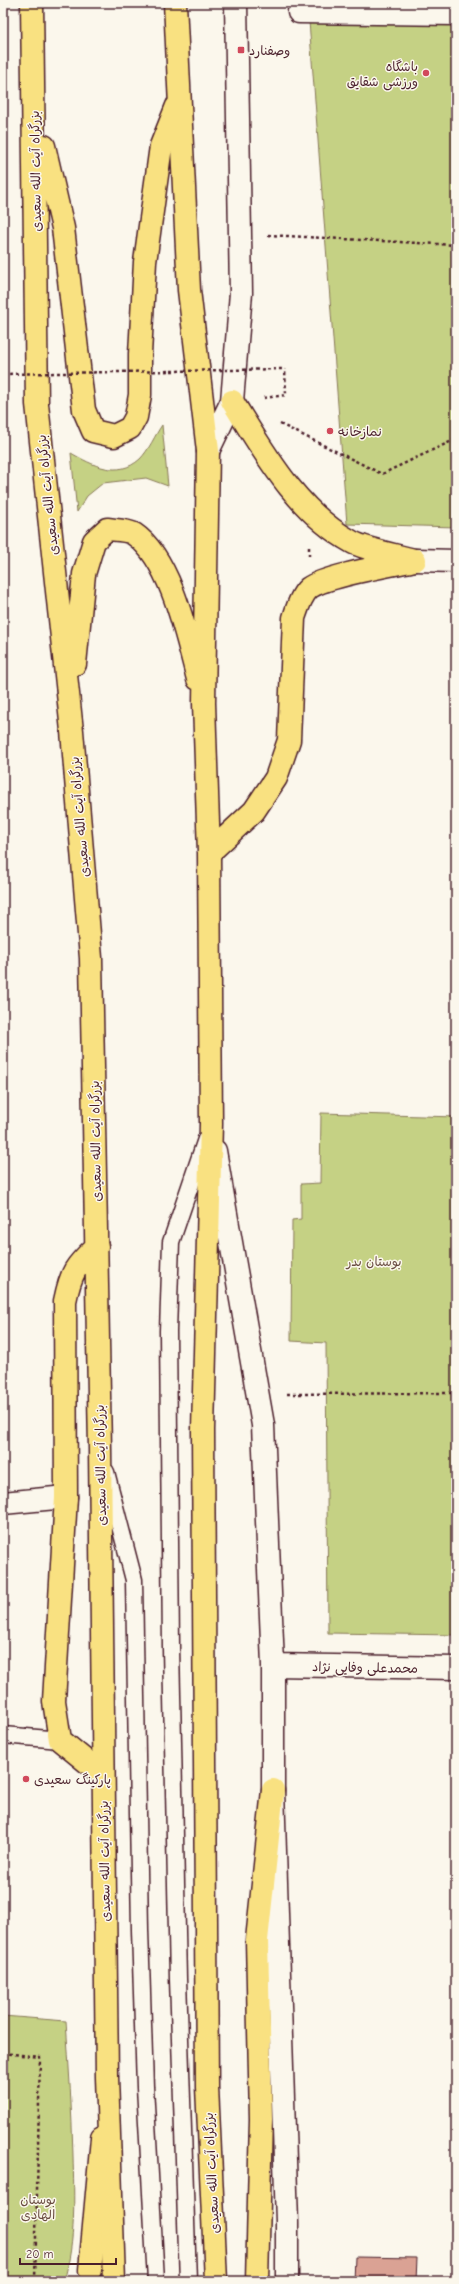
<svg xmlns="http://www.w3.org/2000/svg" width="459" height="2284" viewBox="0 0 459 2284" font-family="'Comic Neue','Playpen Sans Arabic',sans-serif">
  <rect width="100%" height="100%" fill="#fbf7ec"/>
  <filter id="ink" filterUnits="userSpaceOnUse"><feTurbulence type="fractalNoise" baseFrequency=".025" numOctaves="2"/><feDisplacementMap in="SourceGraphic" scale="8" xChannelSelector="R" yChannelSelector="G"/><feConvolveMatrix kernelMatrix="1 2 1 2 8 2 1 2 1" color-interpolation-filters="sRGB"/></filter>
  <g filter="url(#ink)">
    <path fill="#c5d184" stroke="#887858" d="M 309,21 L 456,21 L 456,527 L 347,524 Z
      M 162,425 L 168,486 L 146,478 L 103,483 L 87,496 L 77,512 L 71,453 C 92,465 118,479 140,459 C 149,450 155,435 162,425 Z
      M 321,1113 L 456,1117 L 456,1635 L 328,1633 L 326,1343 L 291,1341 L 292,1220 L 301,1219 L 301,1184 L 320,1183 Z
      M 3,2016 L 66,2021 C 69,2066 72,2111 73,2156 C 74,2198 76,2240 64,2281 L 3,2281 Z"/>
    <path fill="#daa294" stroke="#4a1f2b" d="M 355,2257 L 417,2258 L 416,2281 L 354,2281 Z"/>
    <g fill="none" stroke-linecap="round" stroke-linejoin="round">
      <defs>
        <path id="lane" d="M 106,1472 L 134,1580 L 140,1930 L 145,2087 L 156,2281
          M 3,1735 L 60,1740
          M 188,2281 L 178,1979 L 171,1648 L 168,1331 L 171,1242 L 206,1139"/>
        <path id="street" d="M 299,12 L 456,14
          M 3,1503 L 66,1497"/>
        <path id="secondary" d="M 208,451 L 232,401 L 241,293 L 236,3
          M 415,560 L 456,561
          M 215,1151 L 263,1425 L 273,1665 L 273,1790 L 287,2222 L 287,2281
          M 273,1665 L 456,1668"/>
        <path id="primary" d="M 90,2270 L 102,2138"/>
        <path id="highway" d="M 32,3 L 37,404 L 72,731 L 91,958 L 100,1449 L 107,2077 L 114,2281
          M 175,3 L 189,290 L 208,451 L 204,703 L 209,853 L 211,1124 L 203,1430 L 207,2087 L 216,2281
          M 44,146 L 63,228 L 84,410 L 93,431 L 114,436 L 130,428 L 136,417 L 140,395 L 140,354 L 145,262 L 161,146 L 177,106
          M 232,401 C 264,452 297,512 352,542 C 367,550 396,555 414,560
          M 75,664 L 84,574 L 94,541 L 107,529 C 115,530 128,530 134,534 C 171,559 187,637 198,679
          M 209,853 L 254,811 L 276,778 L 289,740 L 294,618 C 297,609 301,595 309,588 C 325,576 392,565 415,560
          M 97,1246 C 75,1266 71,1272 65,1301 L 66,1497 L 54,1701 L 60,1740 L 103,1775
          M 257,2281 L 261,2119 L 257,1940 L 273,1790"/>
      </defs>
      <use href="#lane" stroke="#4a1f2b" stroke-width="19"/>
      <use href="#street" stroke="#4a1f2b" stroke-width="25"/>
      <use href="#secondary" stroke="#4a1f2b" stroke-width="25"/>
      <use href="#primary" stroke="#4a1f2b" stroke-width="25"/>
      <use href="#highway" stroke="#4a1f2b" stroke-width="25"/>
      <path stroke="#4a1f2b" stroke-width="2.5" stroke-dasharray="3 3" stroke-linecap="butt" d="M 268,235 L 456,245
        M 264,398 L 286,395 L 285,369
        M 280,424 L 382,474 L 456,439
        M 309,547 L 309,558
        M 287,1394 L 456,1393
        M 3,2053 L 40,2057 L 35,2281"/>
      <use href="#lane" stroke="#fbf7ec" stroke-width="16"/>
      <use href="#street" stroke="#fbf7ec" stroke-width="22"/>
      <use href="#secondary" stroke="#fbf7ec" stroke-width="22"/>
      <use href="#primary" stroke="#f9e181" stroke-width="22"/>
      <use href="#highway" stroke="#f9e181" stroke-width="22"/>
      <path stroke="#4a1f2b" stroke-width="2.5" stroke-dasharray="3 3" stroke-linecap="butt" d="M 3,374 L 285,369"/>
    </g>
  </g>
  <g fill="#d1495b" stroke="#fbf7ec" stroke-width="1.5">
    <rect x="237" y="46" width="8" height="8" rx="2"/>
    <circle cx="426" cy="73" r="4"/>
    <circle cx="330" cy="431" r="4"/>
    <circle cx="26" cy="1779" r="4"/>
  </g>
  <g text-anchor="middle" stroke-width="3" stroke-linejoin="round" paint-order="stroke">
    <g font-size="13" fill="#4a1f2b" stroke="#fbf7ec" text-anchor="start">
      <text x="249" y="55">وصفنارد</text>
      <text x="418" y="71" text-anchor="end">باشگاه<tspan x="418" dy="15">ورزشی شقایق</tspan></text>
      <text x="338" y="436">نمازخانه</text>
      <text x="34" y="1784">پارکینگ سعیدی</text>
    </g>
    <g font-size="13" fill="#4a1f2b" stroke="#fbf7ec">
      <text transform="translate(35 171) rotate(-91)" y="5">بزرگراه آیت الله سعیدی</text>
      <text transform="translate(47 495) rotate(-96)" y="5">بزرگراه آیت الله سعیدی</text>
      <text transform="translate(79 817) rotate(-95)" y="5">بزرگراه آیت الله سعیدی</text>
      <text transform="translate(95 1141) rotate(-91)" y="5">بزرگراه آیت الله سعیدی</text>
      <text transform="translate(100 1465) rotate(-91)" y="5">بزرگراه آیت الله سعیدی</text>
      <text transform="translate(365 1667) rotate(1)" y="5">محمدعلی وفایی نژاد</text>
      <text transform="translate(104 1861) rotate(-91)" y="5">بزرگراه آیت الله سعیدی</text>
      <text transform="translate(211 2173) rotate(-93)" y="5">بزرگراه آیت الله سعیدی</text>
    </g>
    <g font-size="13" fill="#694c41" stroke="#fbf7ec">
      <text x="374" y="1266">بوستان بدر</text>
      <text x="38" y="2204">بوستان<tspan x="38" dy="15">الهادی</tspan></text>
    </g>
  </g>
  <rect width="459" height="2284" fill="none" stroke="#fbf7ec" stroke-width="16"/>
  <rect x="8" y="8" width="443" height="2268" fill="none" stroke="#4a1f2b" stroke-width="1.5" filter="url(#ink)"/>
  <path d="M20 2258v6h96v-6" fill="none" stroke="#4a1f2b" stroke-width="2"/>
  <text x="26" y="2258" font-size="12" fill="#4a1f2b" stroke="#fbf7ec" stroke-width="3" paint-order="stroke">20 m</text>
</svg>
